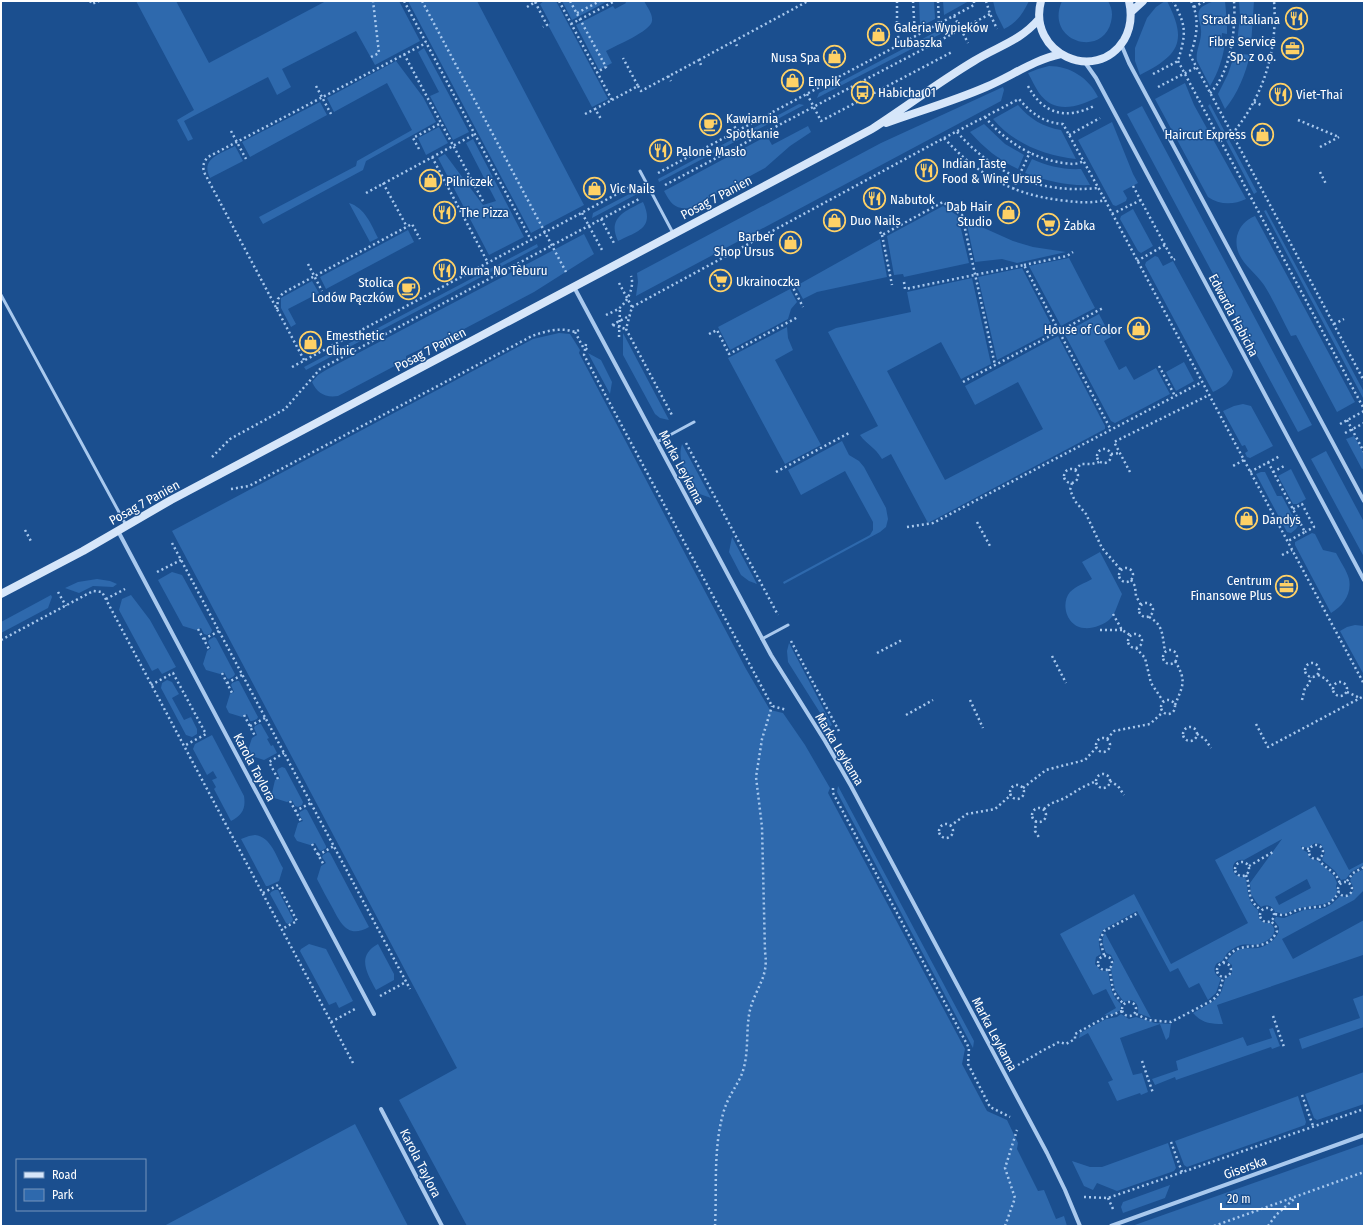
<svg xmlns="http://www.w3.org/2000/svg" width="1365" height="1227" viewBox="0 0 1365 1227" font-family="'Fira Sans Condensed',sans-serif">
  <rect width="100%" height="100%" fill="#1b4f8f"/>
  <path fill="#2e69ad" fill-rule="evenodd" d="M 136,1 L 176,1 L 209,63 L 326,1 L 399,1 L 420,41 L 375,65 L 356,31 L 282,69 L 291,87 L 277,95 L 268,77 L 184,121 L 193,139 L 188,141 L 177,120 L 194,110 Z
    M 408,1 L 477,1 L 584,205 L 531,233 Z
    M 544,1 L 556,1 L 608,99 L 592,107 L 548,25 L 550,23 L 540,4 Z
    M 562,1 L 608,1 L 572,20 Z
    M 625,1 L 644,1 C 647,7 653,14 652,21 C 651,31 615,46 606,51 L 612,63 L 599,70 L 576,25 L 613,6 L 615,9 L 626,3 Z
    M 919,1 L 934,1 L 935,19 L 920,27 Z
    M 943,1 L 969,1 L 944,15 Z
    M 993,1 L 1029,1 C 1023,13 1017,23 1004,29 L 996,13 Z
    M 1062,1 L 1108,1 C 1112,8 1113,14 1111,22 C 1102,59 1044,41 1062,1 Z
    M 1165,1 L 1167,1 C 1188,42 1179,55 1140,75 L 1135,61 L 1135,48 L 1147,18 L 1156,7 Z
    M 1214,1 L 1225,1 L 1227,23 L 1227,34 L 1222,33 L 1221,42 L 1225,43 C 1223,58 1218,73 1210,86 L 1197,61 C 1195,51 1202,41 1201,30 C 1201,24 1196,15 1200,9 C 1203,5 1210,3 1214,1 Z
    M 1239,1 L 1254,1 L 1251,45 L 1237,43 L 1240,16 Z
    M 947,26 L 952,28 L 817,98 L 819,93 Z
    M 424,48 L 469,132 L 453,140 L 430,96 L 439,92 L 418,52 Z
    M 1235,53 L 1250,55 C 1245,75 1238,93 1225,109 L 1218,94 L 1228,74 Z
    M 396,61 L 423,97 L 436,122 L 366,161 L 363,170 L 263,224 L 259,217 L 356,166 L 357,161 L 412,130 L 387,83 L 334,112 L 327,98 Z
    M 1049,66 C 1070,66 1089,78 1098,97 C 1078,107 1055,115 1039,93 C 1035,87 1032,80 1028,73 L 1038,69 Z
    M 1185,83 L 1194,105 L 1246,199 C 1234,205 1219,205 1208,197 L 1155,99 Z
    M 1003,87 L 1004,90 L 1001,101 L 636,296 L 638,282 L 637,273 L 881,143 Z
    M 320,102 L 327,115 L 250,157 L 242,142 Z
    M 799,104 L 804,105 L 659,182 L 658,179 Z
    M 1210,104 L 1257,192 L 1254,194 L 1208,106 Z
    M 1018,105 C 1030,119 1043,127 1061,130 L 1076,159 C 1045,156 1013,143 993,119 Z
    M 1142,106 L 1312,425 L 1298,432 L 1127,114 Z
    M 1112,122 L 1133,174 L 1138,183 L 1123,191 L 1127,198 L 1126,201 L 1116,206 L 1113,205 L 1078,140 Z
    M 984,124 L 1005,144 L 1024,155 L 1018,169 C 999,160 984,148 970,132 Z
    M 808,126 L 811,132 L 790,146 L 765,168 L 691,208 C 675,210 671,204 664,191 L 767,136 L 772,145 Z
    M 439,127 L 448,143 L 426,155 L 418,138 Z
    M 473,139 L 524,237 L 489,255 L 438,158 L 445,154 L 483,205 L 496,201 L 466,143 Z
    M 235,146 L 243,161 L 210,178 C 200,158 221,154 235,146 Z
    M 1032,159 C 1047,166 1064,170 1081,169 L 1090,185 C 1068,186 1046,181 1025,173 Z
    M 637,190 L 639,193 L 592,218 L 593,213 Z
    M 643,202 C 655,228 638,231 618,241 C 607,218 625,211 643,202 Z
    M 349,203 C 365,208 371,224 378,238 L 370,242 Z
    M 943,206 L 958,216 L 969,263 L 904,277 L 903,274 L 894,275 L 887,236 Z
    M 1133,209 L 1153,246 L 1141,253 L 1138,251 L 1120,219 L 1121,216 Z
    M 1266,210 L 1364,392 L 1363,398 L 1264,211 Z
    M 1255,216 L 1355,402 L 1337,412 L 1296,335 L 1291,336 C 1282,319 1274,301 1264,285 C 1252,268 1233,259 1237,236 C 1240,225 1246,220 1255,216 Z
    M 966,220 L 1013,241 L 1033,247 L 1066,252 L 1017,263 L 1002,259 L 975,262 Z
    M 408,230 L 414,242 L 326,289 L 320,277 Z
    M 584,234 L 594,254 L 534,292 L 428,348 L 425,347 L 406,356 L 406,360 L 338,396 C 325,398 317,393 312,382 L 318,375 L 326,370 Z
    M 880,239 L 887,277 L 817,292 L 803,299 L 796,286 Z
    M 537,244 L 538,247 L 306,370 L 304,367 Z
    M 1155,256 L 1158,257 L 1163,266 L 1173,261 L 1233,371 C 1231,383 1223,387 1213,392 L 1145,265 L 1146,262 Z
    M 1069,258 L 1095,308 L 1061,326 L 1029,266 Z
    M 1022,268 L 1054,330 L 997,360 L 978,277 Z
    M 972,278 L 991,364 L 961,379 L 941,342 L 887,371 L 945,480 L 1043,429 L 1018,382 L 975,405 L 965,386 L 1058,336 L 1105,426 L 1105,429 L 928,523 L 891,454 L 882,459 C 875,447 867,445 860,435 L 878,426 L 828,332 L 836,328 L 911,312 L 907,292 Z
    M 312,281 L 319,293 L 288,309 L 296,324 L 291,327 L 281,308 L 281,298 Z
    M 790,289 L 797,302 L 791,309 L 788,319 L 730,350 L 718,327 Z
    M 1099,314 L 1111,337 L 1104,341 L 1119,370 L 1126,366 L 1134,380 L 1156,368 L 1170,394 L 1115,423 L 1111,421 L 1064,333 Z
    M 787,327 L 788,338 L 793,350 L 775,360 L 821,445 L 785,464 L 728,358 Z
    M 559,333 L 570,334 L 580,350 L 579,353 L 746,669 L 770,710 L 783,713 L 805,745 L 830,788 L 828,793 L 965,1049 L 962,1064 L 987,1111 L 1007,1120 L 1018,1143 L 1017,1149 L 1038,1191 L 1044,1190 L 1056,1219 L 1064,1216 L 1067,1226 L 467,1226 L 399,1100 L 457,1068 L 172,531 L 533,339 Z
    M 623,333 L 669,420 L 660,418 L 655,414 L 623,355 Z
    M 588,353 L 601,360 L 612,382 L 610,394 Z
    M 1184,362 L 1194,381 L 1176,391 L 1166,372 Z
    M 1243,404 L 1251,406 L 1273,446 L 1250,458 L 1247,457 L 1245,453 L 1248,451 L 1245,445 L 1242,446 L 1223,411 L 1234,406 Z
    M 1354,436 L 1364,454 L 1364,468 L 1362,469 L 1346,439 Z
    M 842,441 L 849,455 L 859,461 L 864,467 L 886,508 L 888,519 L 886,527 L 880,532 L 784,584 L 783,582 L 870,535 L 873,530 L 873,522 L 845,471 L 801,495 L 788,470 Z
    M 682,444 L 711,498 L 697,493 C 689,477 676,463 682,444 Z
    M 1326,451 L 1364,522 L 1364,557 L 1311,459 Z
    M 1291,469 L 1306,499 L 1297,504 L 1293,504 L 1278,476 Z
    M 1261,472 L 1265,472 L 1277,496 L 1282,496 L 1298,526 L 1296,529 L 1291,533 L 1287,532 L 1256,474 Z
    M 1312,533 L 1315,534 L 1323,550 L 1336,553 C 1340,561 1347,571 1349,579 C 1352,594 1343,606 1331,613 L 1295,545 L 1295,542 Z
    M 732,537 L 757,584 L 749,581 L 741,575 L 729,552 Z
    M 1100,552 L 1122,594 C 1119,600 1115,615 1110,619 C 1104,625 1092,629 1084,628 C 1067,627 1060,604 1070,592 C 1076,586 1085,583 1092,579 L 1082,562 Z
    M 172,572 L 182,575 L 212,630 L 211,633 L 207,635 L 204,634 L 201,628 L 196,630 L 183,626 L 158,580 Z
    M 97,579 L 110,581 L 117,584 L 113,587 L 93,586 L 79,593 L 65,588 L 78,582 Z
    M 51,595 L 52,597 L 48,608 L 1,633 L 1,622 Z
    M 131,595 L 150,620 L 176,667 L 162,674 L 158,668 L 152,671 L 119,610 L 122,599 Z
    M 1355,625 L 1364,626 L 1364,675 L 1340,631 L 1347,627 Z
    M 214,637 L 216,638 L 235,674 L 234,676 L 229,679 L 227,678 L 224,672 L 220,674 L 206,670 L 203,664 L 207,651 L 211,648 L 208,642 L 209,640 Z
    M 789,643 L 832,725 L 829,727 L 788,662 L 787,651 Z
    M 167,680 L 172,682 L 179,694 L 172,698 L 184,720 L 191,717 L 197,729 L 197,734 L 192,737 L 186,735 L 161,688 L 162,683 Z
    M 237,681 L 239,681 L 258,717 L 257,719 L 252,721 L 250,721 L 247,714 L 242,717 L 229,713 L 226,707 L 230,694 L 234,692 L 231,685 L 232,683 Z
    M 259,724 L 261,724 L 269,738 L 267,739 L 271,746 L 273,745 L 277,753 L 264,760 L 252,756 L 248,750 L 252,738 L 257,735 L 254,728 L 255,726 Z
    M 212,735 L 244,796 C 246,809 242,815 231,821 L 214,789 L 216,787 L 212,780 L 217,778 L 213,771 L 207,775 L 193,749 L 195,744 Z
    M 282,767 L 285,768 L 303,802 L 302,805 L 298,807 L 295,806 L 292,800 L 287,802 L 274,798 L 272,793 L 275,780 L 280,778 L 277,771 L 278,769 Z
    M 838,786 L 974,1041 L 973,1048 L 837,792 Z
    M 1315,806 L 1349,870 L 1364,862 L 1364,865 L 1351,872 L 1346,879 L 1341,880 L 1335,871 L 1322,860 L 1325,852 L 1321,844 L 1315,843 L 1308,848 L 1301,846 L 1303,850 L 1307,852 L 1310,858 L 1318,861 L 1334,876 L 1337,883 L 1336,887 L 1337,892 L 1336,895 L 1332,900 L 1324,904 L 1299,908 L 1284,914 L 1275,912 C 1273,906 1267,904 1261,907 L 1256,902 L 1251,894 L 1250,883 L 1282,839 L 1244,860 C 1229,858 1229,879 1245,877 C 1249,890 1246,901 1258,910 L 1259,919 L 1264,923 L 1270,923 C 1281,932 1269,941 1259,944 C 1252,946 1245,943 1238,946 C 1234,948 1228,951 1226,955 C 1225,956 1223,960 1222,961 C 1221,962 1219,962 1217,963 C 1212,969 1215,976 1221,978 L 1216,993 L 1208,1000 L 1199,983 L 1189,988 L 1178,968 L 1170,972 L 1137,911 L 1106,928 C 1097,935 1098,943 1101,954 L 1096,957 L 1095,964 L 1101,971 L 1108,971 C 1111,985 1110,995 1121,1004 L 1120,1010 L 1114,1014 L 1104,1015 L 1116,1008 L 1106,989 L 1093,995 L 1060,934 L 1134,894 L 1171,964 L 1248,923 L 1215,860 ZM 1307,879 L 1311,888 L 1279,905 L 1275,897 Z
    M 305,809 L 307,810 L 326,846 L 326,848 L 321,851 L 319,850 L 315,843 L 310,845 L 297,841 L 294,836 L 298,823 L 303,821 L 299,814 L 300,812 Z
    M 255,835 C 271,837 276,856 283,868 L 279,881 L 268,886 L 266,886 L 241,839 L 249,836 Z
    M 328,852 L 330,853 L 369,927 C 348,939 341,924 332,907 C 327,898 322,889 317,879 L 321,866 L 326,863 L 322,857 L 323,855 Z
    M 1364,869 L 1364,890 L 1354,900 L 1282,939 L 1293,959 L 1364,920 L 1364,958 L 1363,955 L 1217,1005 L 1223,1024 C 1210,1024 1202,1023 1193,1013 L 1212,1002 L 1219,996 L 1222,990 L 1225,979 L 1232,974 L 1232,965 L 1227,961 C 1230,957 1233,953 1238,950 C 1245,947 1251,949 1258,948 C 1268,946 1280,937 1279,927 L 1274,920 L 1276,917 L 1284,918 L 1304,910 L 1325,908 L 1332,904 L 1340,896 L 1345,897 L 1350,895 L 1354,889 L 1350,880 L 1354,874 Z
    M 275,890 L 278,890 L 293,919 L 292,922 L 288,924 L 286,923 L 270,894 L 271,892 Z
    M 1105,933 L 1151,1018 L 1138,1013 C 1139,1007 1137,1001 1130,1000 L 1124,1002 L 1115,990 L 1111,969 L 1114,961 L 1111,955 L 1106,953 C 1103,946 1101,940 1105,933 Z
    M 309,944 L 326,949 L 353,1001 L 339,1008 L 336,1002 L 329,1005 L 300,951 L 301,949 Z
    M 378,944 L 394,974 L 394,980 L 376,990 C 367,973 356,956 378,944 Z
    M 1364,995 L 1364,1027 L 1302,1049 L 1299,1039 L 1360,1018 L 1353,999 Z
    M 1121,1014 L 1129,1019 L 1136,1017 L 1155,1023 L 1171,1024 L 1169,1037 L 1166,1040 L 1160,1024 L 1120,1038 L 1133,1075 L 1142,1073 L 1148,1092 L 1141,1095 L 1140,1093 L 1117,1101 L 1108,1082 L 1113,1080 L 1088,1033 L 1079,1038 L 1080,1033 L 1106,1019 L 1117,1017 Z
    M 1273,1028 L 1280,1046 L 1272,1049 L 1271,1047 L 1176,1080 L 1175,1077 L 1155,1085 L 1152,1079 L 1178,1070 L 1176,1061 L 1243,1037 L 1247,1046 L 1272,1038 L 1269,1029 Z
    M 1364,1072 L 1364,1104 L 1317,1120 L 1314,1118 L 1305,1094 Z
    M 1298,1096 L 1306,1122 L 1305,1125 L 1187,1167 L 1184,1165 L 1175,1141 Z
    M 355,1124 L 408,1226 L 164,1226 L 179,1218 Z
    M 1168,1143 L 1176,1168 L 1174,1171 L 1117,1191 L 1097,1183 L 1093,1190 L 1084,1186 L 1072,1161 L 1090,1167 L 1102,1167 Z
    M 1364,1144 L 1364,1226 L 1132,1226 Z
    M 1170,1185 L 1165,1198 L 1123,1213 L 1121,1207 L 1123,1202 Z"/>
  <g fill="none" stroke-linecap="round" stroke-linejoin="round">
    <path stroke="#a9c9ee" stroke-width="2.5" stroke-dasharray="2 3" stroke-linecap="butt" d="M 90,1 L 92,4 L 99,1
      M 404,1 L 531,240
      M 422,1 L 566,272
      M 559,1 L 612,100 L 595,109 L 601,119
      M 570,1 L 606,67 L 597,72
      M 897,1 L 897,26 L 899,45
      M 913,1 L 915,36
      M 938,1 L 939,24
      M 986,1 L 990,14 L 997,29
      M 1191,1 C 1200,18 1197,38 1190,55 L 1364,381
      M 535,2 L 547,25 L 543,27
      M 527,7 L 537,1
      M 1194,7 L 1205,1
      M 577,13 L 600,1
      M 954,16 L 968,43
      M 571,24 L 615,1
      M 734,40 L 737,46
      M 404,54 L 484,203
      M 371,57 L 379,53 L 373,1
      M 699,60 L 808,1
      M 1178,61 L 1364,409
      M 1153,74 L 1178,61 C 1186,33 1187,27 1173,1
      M 668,76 L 671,81
      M 316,86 L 331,114
      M 638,86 L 641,91 L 699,60 L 701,65
      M 1028,86 C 1043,114 1066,120 1094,106
      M 1158,87 L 1197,67
      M 1210,93 C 1231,73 1236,28 1234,1
      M 807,94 L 821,121 L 952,52
      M 612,100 L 638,86 L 623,58
      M 1254,102 L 1261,105
      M 585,114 L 595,109
      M 985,117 C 1005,141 1031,158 1063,163 C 1070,164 1077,165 1083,161
      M 1298,120 L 1339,137
      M 732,122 L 737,131
      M 231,131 L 246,159
      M 957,132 C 995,175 1040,194 1098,188
      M 1232,134 C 1264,96 1278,49 1274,1
      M 1069,135 L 1100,118
      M 944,138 L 1019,99 C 1031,113 1044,123 1063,124 L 1105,200
      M 1320,147 L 1339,137
      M 419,149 L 413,138 L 441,123
      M 432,157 L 488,263
      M 1320,172 L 1326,184
      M 658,173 L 974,5 L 974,1
      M 383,183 L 407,227
      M 665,185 L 990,14
      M 1133,186 L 1173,260 L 1175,259
      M 1013,189 L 1030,152
      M 366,193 L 475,134
      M 582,213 L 602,250
      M 1112,214 L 1141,200
      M 601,219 L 615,245
      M 880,232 L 882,235 L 943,202 L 962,215 L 995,365
      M 882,235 L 892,285
      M 1137,261 L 1165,245
      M 308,264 L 322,291
      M 1024,265 L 1067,256 L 1073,252
      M 789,280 L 803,307
      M 904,282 L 905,289 L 1024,265 L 1111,430
      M 619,283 L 632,307 L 626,329 L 673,417
      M 632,307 L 944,138 C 977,174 1011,194 1059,200 C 1075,202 1089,204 1105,200 L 1244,460 L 1233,466
      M 277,309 L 278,299 L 283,293 L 412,224 L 420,239
      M 606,315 C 610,313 615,311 618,309 C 627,303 635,287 631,276
      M 1334,324 L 1344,319
      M 612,325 L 629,316
      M 613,325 L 626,329
      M 575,332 L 583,347 L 590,351
      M 709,334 L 717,330 L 729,354 L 798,317
      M 619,337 L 620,308
      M 586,344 L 584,355 L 772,706 L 787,710
      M 304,360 L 205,174 C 202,168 203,162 208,157 L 426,43
      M 1159,366 L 1175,396
      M 292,367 L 632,186
      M 963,382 L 1103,308
      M 1347,420 L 1364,452
      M 1340,424 L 1364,411
      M 1345,433 L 1364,423
      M 686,443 L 778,615
      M1097 456a7 7 0 1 1 14 0a7 7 0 1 1-14 0Z
      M 1111,454 L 1120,453
      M 212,457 L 230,439 L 285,409 L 320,369 L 639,199
      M 1244,460 L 1364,684
      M 1268,462 L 1305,532 L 1288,541
      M1064 476a7 7 0 1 1 14 0a7 7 0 1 1-14 0Z
      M 1075,470 L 1081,464 L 1092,464 L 1099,462
      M 776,472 L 849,433
      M 1130,472 L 1114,442 L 1209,395
      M 1250,472 L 1280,456
      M 1273,472 L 1286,465
      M 1072,483 L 1070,490 L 1075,501 L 1086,514 L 1102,548 L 1121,570
      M 231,489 L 249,486 L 532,336 C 546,331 560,327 575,332 L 579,330
      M 1293,509 L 1302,504 L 1314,527 L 1305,532
      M 977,522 L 990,546
      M 907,527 L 933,523 L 1202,382
      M 25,530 L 32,543
      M 172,543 L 410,989
      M 1282,555 L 1292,550
      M1119 575a7 7 0 1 1 14 0a7 7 0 1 1-14 0Z
      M 157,572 L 181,560
      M 1131,580 L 1135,586 L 1136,596 L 1141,605
      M 58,592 L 66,606
      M 106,599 L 125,589
      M1139 610a7 7 0 1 1 14 0a7 7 0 1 1-14 0Z
      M 1113,614 L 1122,630 L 1130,635
      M 1149,617 C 1164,625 1162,636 1165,651
      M 198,629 L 209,649
      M 1100,630 L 1122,630
      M1128 641a7 7 0 1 1 14 0a7 7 0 1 1-14 0Z
      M 204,639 L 219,631
      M 1,640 L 93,591 L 102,592 L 353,1063
      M 791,641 L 840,733
      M 1136,648 L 1145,658 L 1151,683 L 1163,701
      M1163 657a7 7 0 1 1 14 0a7 7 0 1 1-14 0Z
      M 877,653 L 902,640
      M 1052,656 L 1066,683
      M1305 670a7 7 0 1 1 14 0a7 7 0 1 1-14 0Z
      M 222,673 L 232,693
      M 1318,675 L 1326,679 L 1333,689
      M1333 689a7 7 0 1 1 14 0a7 7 0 1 1-14 0Z
      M 227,683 L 242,675
      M 151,685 L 173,673 L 206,734 L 184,746
      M 1347,692 L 1360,698
      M1161 707a7 7 0 1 1 14 0a7 7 0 1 1-14 0Z
      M 970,700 L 983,728
      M 1302,700 L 1305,688 L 1309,684 L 1311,677
      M 1175,705 C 1183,685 1187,681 1175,661
      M 244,715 L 255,736
      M 906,715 L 933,700
      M 1256,724 L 1268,747 L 1364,696
      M 250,726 L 265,718
      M1183 734a7 7 0 1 1 14 0a7 7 0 1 1-14 0Z
      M 1197,734 L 1205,739 L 1211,748
      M1096 745a7 7 0 1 1 14 0a7 7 0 1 1-14 0Z
      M 1107,739 L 1114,731 L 1150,724 L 1163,712
      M1096 781a7 7 0 1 1 14 0a7 7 0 1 1-14 0Z
      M 278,779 L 269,762 L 284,753
      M 1110,781 L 1118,786 L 1124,795
      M1010 792a7 7 0 1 1 14 0a7 7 0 1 1-14 0Z
      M 833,788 L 833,793 L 969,1048 L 968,1064 L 990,1107 L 1010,1117
      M 1023,788 L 1046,770 L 1085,760 L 1096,748
      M 290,801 L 301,821
      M1032 815a7 7 0 1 1 14 0a7 7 0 1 1-14 0Z
      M 1044,809 L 1050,804 L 1065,798 L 1081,788 L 1096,781
      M 295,811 L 311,803
      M 1036,821 L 1035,831 L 1040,839
      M939 831a7 7 0 1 1 14 0a7 7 0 1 1-14 0Z
      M 950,826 L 967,814 L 995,809 L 1011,795
      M 312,844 L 324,865
      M1309 852a7 7 0 1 1 14 0a7 7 0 1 1-14 0Z
      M 1302,848 L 1309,849
      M 318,855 L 334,846
      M 1319,859 L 1321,863 L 1336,875 L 1340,883
      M1235 869a7 7 0 1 1 14 0a7 7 0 1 1-14 0Z
      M 1249,866 L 1273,852
      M 1246,875 C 1252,891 1245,898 1261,910
      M 1347,881 L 1353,873 L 1364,867
      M1338 889a7 7 0 1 1 14 0a7 7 0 1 1-14 0Z
      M 263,893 L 278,885 L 297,921 L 282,929
      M1260 915a7 7 0 1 1 14 0a7 7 0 1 1-14 0Z
      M 1275,914 C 1290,917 1288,912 1301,909 C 1320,905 1327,911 1339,892
      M 1104,955 L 1100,940 L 1104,931 L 1138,913
      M1098 963a7 7 0 1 1 14 0a7 7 0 1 1-14 0Z
      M1217 970a7 7 0 1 1 14 0a7 7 0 1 1-14 0Z
      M 1223,963 C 1239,934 1265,958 1277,931 L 1276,927 L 1271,921
      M 1109,969 C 1114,986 1109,991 1124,1004
      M 380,996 L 406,982
      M1122 1009a7 7 0 1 1 14 0a7 7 0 1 1-14 0Z
      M 1136,1014 L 1148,1020 L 1171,1022 L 1213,1000 L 1219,993 L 1223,978
      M 1273,1016 L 1284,1047
      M 331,1022 L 355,1009
      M 1142,1061 L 1153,1093
      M 1018,1065 L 1040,1052 L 1059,1042 L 1066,1044 L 1075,1039 L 1075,1034 L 1104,1018 L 1122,1011
      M 1302,1095 L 1313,1126
      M 1171,1142 L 1182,1172
      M 1084,1197 L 1108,1198 L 1364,1109
      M 1108,1198 L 1113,1209
      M 715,1226 C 717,1189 713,1150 723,1114 C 727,1098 735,1089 741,1076 C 750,1055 745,1032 750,1010 C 756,987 769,977 765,952 L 762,827 L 756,777 L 762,739 L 772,706
      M 1005,1226 L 1015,1198 L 1005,1168 L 1017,1130
      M 1214,1226 L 1364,1172
      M 1268,1226 L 1276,1215 L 1294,1199"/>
    <path stroke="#a9c9ee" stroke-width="3" d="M 640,171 L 673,233
      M 1,295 L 126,525
      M 657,442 L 694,422
      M 762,639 L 788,625"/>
    <path stroke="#a9c9ee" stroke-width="4" d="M 1121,44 L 1129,63 L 1364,501
      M 1084,61 L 1096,78 L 1364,580
      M 574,287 L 771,655 L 825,741 L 851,786 L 1047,1153 L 1065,1190 L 1080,1226
      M 118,531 L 374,1014
      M 381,1109 L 442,1226
      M 1111,1226 L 1364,1135"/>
    <path stroke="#d6e6fa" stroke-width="8" d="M 1041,1 C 1027,53 1096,85 1124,40 C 1131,28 1132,14 1129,1
      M 1131,12 L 1143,1
      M 886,123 C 919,111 954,101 986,87 C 1012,76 1033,60 1061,54
      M 1,594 L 83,551 L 171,500 L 872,129 C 906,107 939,82 974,61 C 998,46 1019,42 1039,19"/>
  </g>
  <defs>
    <symbol id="restaurant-ring" viewBox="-11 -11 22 22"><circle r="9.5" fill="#1b4f8f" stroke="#ffd166" stroke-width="1.5"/><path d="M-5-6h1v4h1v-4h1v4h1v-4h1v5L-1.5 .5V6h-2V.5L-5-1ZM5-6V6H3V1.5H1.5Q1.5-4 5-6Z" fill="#ffd166"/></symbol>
    <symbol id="shop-ring" viewBox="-11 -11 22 22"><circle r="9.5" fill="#1b4f8f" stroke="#ffd166" stroke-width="1.5"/><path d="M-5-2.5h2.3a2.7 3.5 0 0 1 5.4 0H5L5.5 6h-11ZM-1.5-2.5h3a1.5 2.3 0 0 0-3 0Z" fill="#ffd166"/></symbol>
    <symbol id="office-ring" viewBox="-11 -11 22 22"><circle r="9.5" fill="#1b4f8f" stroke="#ffd166" stroke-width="1.5"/><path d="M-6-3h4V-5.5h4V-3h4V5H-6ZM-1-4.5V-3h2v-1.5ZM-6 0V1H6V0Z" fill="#ffd166"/></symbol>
    <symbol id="bus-ring" viewBox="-11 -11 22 22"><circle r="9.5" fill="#1b4f8f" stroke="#ffd166" stroke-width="1.5"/><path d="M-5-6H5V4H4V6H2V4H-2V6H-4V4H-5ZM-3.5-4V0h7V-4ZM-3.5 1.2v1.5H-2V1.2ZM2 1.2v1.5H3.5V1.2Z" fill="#ffd166"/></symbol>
    <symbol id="cafe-ring" viewBox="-11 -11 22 22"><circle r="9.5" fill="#1b4f8f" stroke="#ffd166" stroke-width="1.5"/><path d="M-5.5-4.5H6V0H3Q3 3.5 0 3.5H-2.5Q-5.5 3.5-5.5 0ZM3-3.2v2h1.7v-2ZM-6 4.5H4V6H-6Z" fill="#ffd166"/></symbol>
    <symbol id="supermarket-ring" viewBox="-11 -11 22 22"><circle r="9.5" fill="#1b4f8f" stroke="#ffd166" stroke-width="1.5"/><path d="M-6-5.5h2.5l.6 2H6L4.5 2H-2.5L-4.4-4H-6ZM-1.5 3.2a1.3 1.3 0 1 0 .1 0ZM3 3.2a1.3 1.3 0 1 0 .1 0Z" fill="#ffd166"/></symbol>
  </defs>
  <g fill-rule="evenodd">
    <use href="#restaurant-ring" x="1284" y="6" width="25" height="25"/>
    <use href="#shop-ring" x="866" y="22" width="25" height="25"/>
    <use href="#office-ring" x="1280" y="36" width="25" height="25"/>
    <use href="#shop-ring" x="822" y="44" width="25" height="25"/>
    <use href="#shop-ring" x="780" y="68" width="25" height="25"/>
    <use href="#bus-ring" x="850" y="80" width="25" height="25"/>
    <use href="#restaurant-ring" x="1268" y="82" width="25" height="25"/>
    <use href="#cafe-ring" x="698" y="112" width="25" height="25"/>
    <use href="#shop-ring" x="1250" y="122" width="25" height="25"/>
    <use href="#restaurant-ring" x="648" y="138" width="25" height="25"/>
    <use href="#restaurant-ring" x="914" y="158" width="25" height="25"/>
    <use href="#shop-ring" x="418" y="168" width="25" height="25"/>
    <use href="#shop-ring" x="582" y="176" width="25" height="25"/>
    <use href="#restaurant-ring" x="862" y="186" width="25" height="25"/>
    <use href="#restaurant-ring" x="432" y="200" width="25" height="25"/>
    <use href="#shop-ring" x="996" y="200" width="25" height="25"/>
    <use href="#shop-ring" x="822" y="208" width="25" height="25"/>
    <use href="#supermarket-ring" x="1036" y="212" width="25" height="25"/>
    <use href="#shop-ring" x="778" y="230" width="25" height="25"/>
    <use href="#restaurant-ring" x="432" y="258" width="25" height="25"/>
    <use href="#supermarket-ring" x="708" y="268" width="25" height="25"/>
    <use href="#cafe-ring" x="396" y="276" width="25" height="25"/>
    <use href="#shop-ring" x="1126" y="316" width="25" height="25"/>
    <use href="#shop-ring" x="298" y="330" width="25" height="25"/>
    <use href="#shop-ring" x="1234" y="506" width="25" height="25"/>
    <use href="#office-ring" x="1274" y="574" width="25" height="25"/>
  </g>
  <g text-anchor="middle" stroke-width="3" stroke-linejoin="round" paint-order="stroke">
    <g font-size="13" fill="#fff" stroke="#1b4f8f" text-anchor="start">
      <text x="1280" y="24" text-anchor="end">Strada Italiana</text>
      <text x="894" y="32">Galeria Wypieków<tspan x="894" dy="15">Lubaszka</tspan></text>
      <text x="1276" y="46" text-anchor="end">Fibre Service<tspan x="1276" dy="15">Sp. z o.o.</tspan></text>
      <text x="820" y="62" text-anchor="end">Nusa Spa</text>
      <text x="808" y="86">Empik</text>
      <text x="878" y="97">Habicha 01</text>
      <text x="1296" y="99">Viet-Thai</text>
      <text x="726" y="123">Kawiarnia<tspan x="726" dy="15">Spotkanie</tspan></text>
      <text x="1246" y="139" text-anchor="end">Haircut Express</text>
      <text x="676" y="156">Palone Masło</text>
      <text x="942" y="168">Indian Taste<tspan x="942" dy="15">Food &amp; Wine Ursus</tspan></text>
      <text x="446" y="186">Pilniczek</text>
      <text x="610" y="193">Vic Nails</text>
      <text x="890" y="204">Nabutok</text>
      <text x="992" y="211" text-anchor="end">Dab Hair<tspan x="992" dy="15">Studio</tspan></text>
      <text x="460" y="217">The Pizza</text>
      <text x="850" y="225">Duo Nails</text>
      <text x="1064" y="230">Żabka</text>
      <text x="774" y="241" text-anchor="end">Barber<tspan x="774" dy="15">Shop Ursus</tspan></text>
      <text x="460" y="275">Kuma No Tèburu</text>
      <text x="736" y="286">Ukrainoczka</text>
      <text x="394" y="287" text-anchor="end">Stolica<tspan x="394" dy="15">Lodów Pączków</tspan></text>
      <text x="1122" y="334" text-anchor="end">House of Color</text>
      <text x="326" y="340">Emesthetic<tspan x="326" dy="15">Clinic</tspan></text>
      <text x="1262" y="524">Dandys</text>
      <text x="1272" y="585" text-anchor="end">Centrum<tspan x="1272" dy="15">Finansowe Plus</tspan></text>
    </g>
    <g font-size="13" fill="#fff" stroke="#1b4f8f">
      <text transform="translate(716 197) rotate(-28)" y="5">Posag 7 Panien</text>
      <text transform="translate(1234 315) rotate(62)" y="5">Edwarda Habicha</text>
      <text transform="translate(430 349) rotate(-28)" y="5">Posag 7 Panien</text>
      <text transform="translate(682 467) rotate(62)" y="5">Marka Leykama</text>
      <text transform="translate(144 502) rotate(-29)" y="5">Posag 7 Panien</text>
      <text transform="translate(840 749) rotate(59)" y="5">Marka Leykama</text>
      <text transform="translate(255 767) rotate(62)" y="5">Karola Taylora</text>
      <text transform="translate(995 1034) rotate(62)" y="5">Marka Leykama</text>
      <text transform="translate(421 1163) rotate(63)" y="5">Karola Taylora</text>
      <text transform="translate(1245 1167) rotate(-20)" y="5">Giserska</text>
    </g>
  </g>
  <rect width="1365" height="1227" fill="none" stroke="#ffffff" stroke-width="4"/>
  <rect x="16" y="1159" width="130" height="52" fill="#1b4f8f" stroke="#7695bc"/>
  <rect x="24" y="1172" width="20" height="6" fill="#d6e6fa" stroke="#7695bc"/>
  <text x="52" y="1179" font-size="12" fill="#ffffff">Road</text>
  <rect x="24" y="1189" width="20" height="12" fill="#2e69ad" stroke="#7695bc"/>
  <text x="52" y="1199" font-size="12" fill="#ffffff">Park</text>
  <path d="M1221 1203v6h77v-6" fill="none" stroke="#ffffff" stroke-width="2"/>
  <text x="1227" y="1203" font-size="12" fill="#ffffff" stroke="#1b4f8f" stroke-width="3" paint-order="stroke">20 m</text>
</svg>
